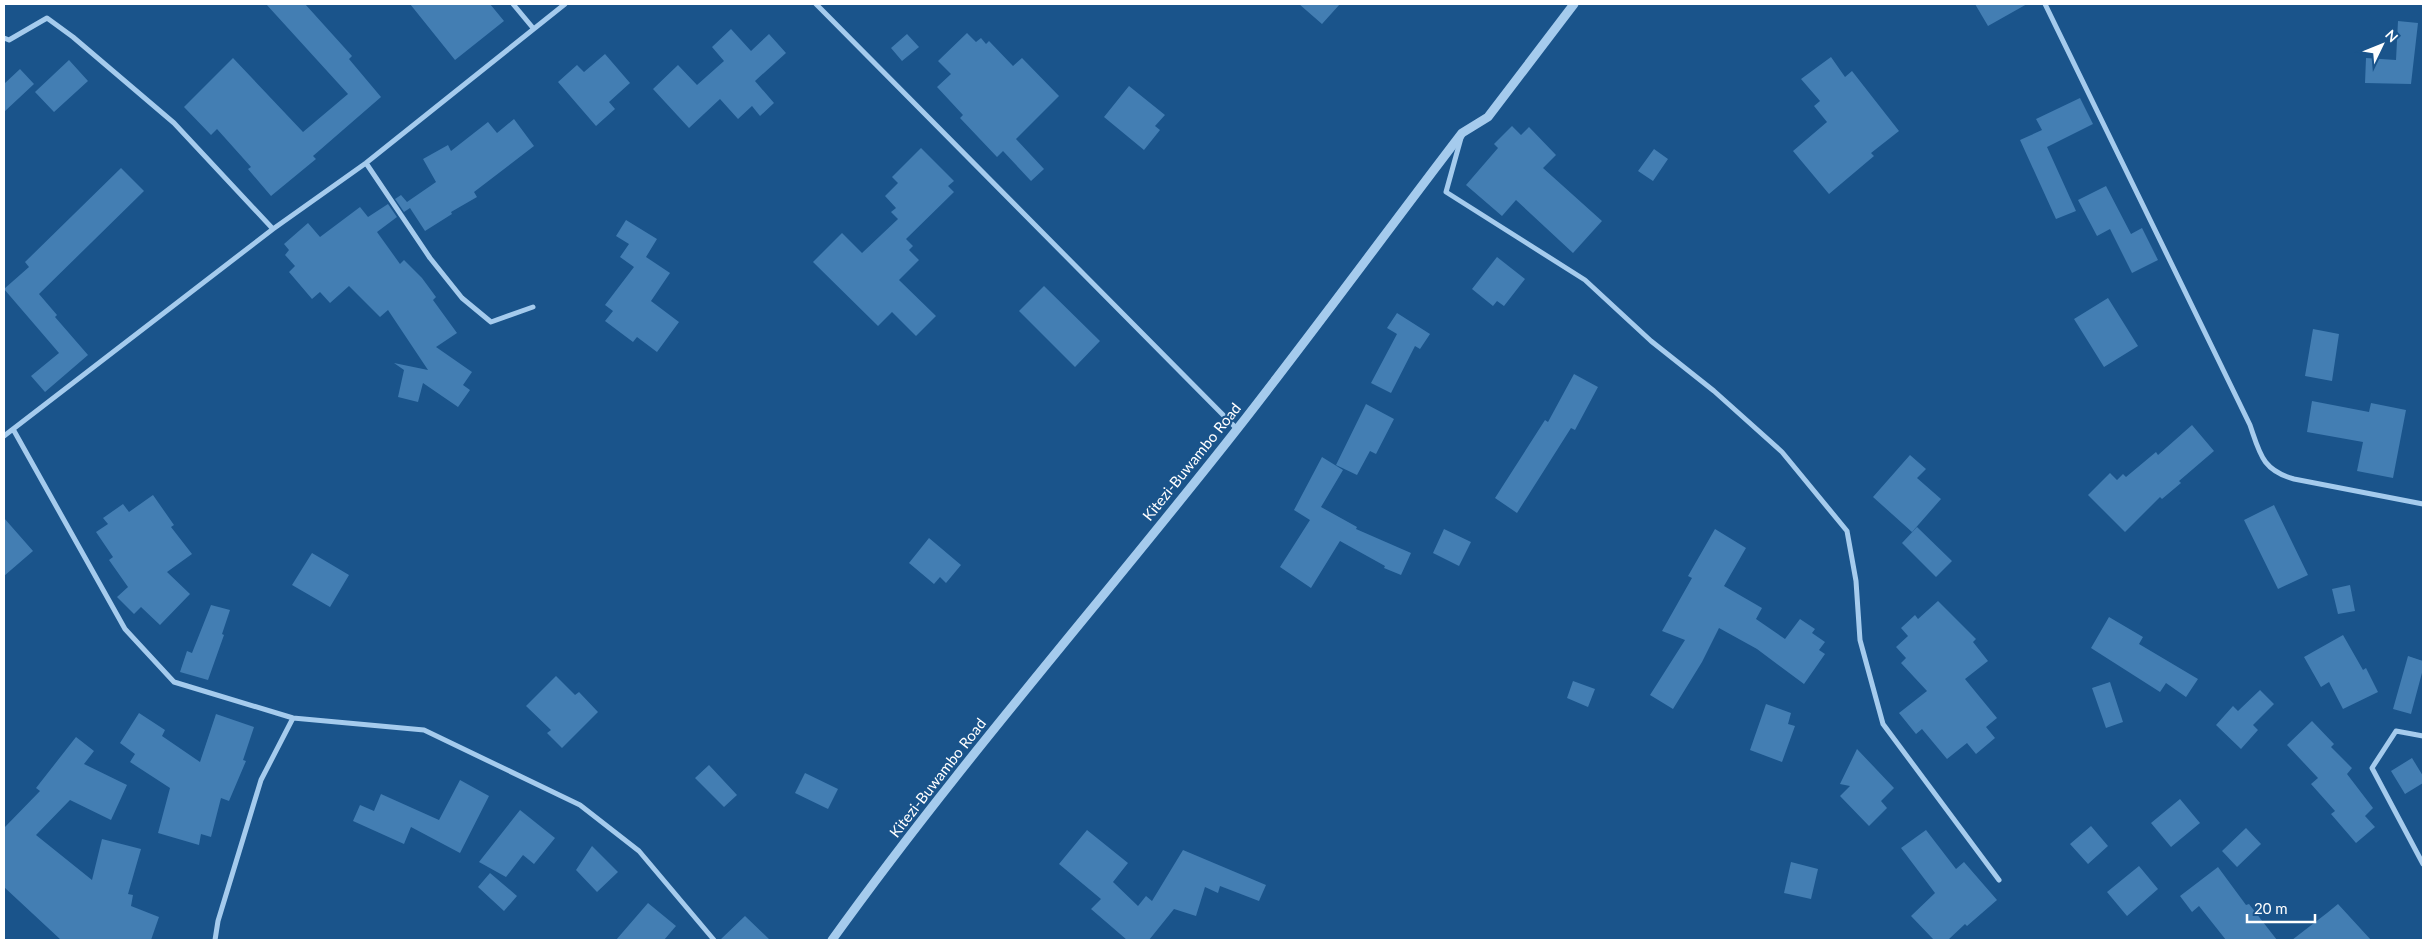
<svg xmlns="http://www.w3.org/2000/svg" width="2427" height="944" viewBox="0 0 2427 944" font-family="Lato,sans-serif">
  <rect width="100%" height="100%" fill="#1a548b"/>
  <path fill="#437eb3" d="M 266,4 L 305,4 L 352,56 L 349,59 L 381,97 L 313,156 L 316,159 L 271,196 L 248,169 L 251,167 L 217,129 L 211,135 L 184,107 L 233,58 L 303,132 L 348,94 Z
    M 410,4 L 490,4 L 504,21 L 455,60 Z
    M 1299,4 L 1340,4 L 1322,24 Z
    M 1975,4 L 2027,4 L 1988,26 Z
    M 2398,21 L 2418,23 L 2411,84 L 2365,83 L 2366,58 L 2396,60 Z
    M 731,29 L 751,51 L 769,34 L 786,53 L 755,81 L 774,103 L 760,116 L 752,106 L 738,119 L 720,99 L 689,128 L 653,89 L 678,65 L 697,85 L 724,61 L 712,47 Z
    M 967,33 L 976,42 L 981,38 L 986,44 L 989,41 L 1013,66 L 1022,58 L 1059,96 L 1016,139 L 1044,169 L 1031,181 L 1003,151 L 997,157 L 960,118 L 963,115 L 937,87 L 951,74 L 938,61 Z
    M 907,34 L 919,47 L 902,61 L 891,48 Z
    M 605,54 L 630,83 L 609,102 L 615,109 L 596,126 L 558,82 L 577,65 L 584,72 Z
    M 1831,57 L 1845,77 L 1852,71 L 1899,131 L 1871,153 L 1874,156 L 1829,194 L 1793,151 L 1827,122 L 1814,106 L 1820,101 L 1801,79 Z
    M 69,60 L 88,81 L 54,112 L 35,92 Z
    M 20,69 L 34,84 L 4,112 L 4,84 Z
    M 1129,86 L 1165,115 L 1155,126 L 1160,130 L 1144,150 L 1104,117 Z
    M 2080,98 L 2093,124 L 2047,147 L 2076,211 L 2056,219 L 2020,140 L 2042,130 L 2036,119 Z
    M 514,119 L 534,146 L 474,192 L 477,197 L 451,212 L 452,214 L 425,231 L 410,208 L 404,212 L 395,199 L 401,195 L 407,202 L 436,182 L 423,159 L 448,145 L 451,151 L 488,122 L 497,133 Z
    M 1512,126 L 1521,135 L 1529,127 L 1556,155 L 1543,168 L 1602,221 L 1573,253 L 1516,200 L 1502,216 L 1466,185 L 1498,148 L 1494,144 Z
    M 921,148 L 954,181 L 948,186 L 954,192 L 906,239 L 913,246 L 909,250 L 919,260 L 899,280 L 936,316 L 916,336 L 892,312 L 878,326 L 813,262 L 842,233 L 862,253 L 898,219 L 891,212 L 896,208 L 885,196 L 898,183 L 892,177 Z
    M 1654,149 L 1668,159 L 1653,181 L 1638,171 Z
    M 121,168 L 144,191 L 39,294 L 57,315 L 55,317 L 88,355 L 45,392 L 31,376 L 59,353 L 4,289 L 29,267 L 25,262 Z
    M 2106,186 L 2131,234 L 2142,228 L 2158,260 L 2132,273 L 2110,229 L 2097,236 L 2078,200 Z
    M 388,204 L 397,217 L 377,232 L 400,264 L 404,260 L 422,278 L 436,297 L 433,300 L 457,333 L 436,347 L 472,372 L 463,385 L 470,390 L 458,407 L 423,383 L 418,402 L 398,397 L 404,370 L 394,363 L 428,370 L 388,310 L 380,317 L 349,286 L 330,303 L 320,292 L 312,299 L 289,272 L 295,266 L 285,255 L 289,250 L 284,244 L 308,223 L 320,237 L 360,207 L 368,217 Z
    M 626,220 L 657,239 L 646,257 L 670,273 L 651,301 L 679,322 L 657,352 L 637,337 L 633,342 L 605,321 L 613,311 L 605,305 L 634,267 L 620,257 L 629,244 L 616,236 Z
    M 1497,257 L 1525,279 L 1504,306 L 1497,301 L 1493,306 L 1472,289 Z
    M 1044,286 L 1100,341 L 1075,367 L 1019,311 Z
    M 2108,298 L 2138,346 L 2104,367 L 2074,319 Z
    M 1397,313 L 1430,334 L 1420,349 L 1415,346 L 1391,393 L 1371,383 L 1397,334 L 1387,328 Z
    M 2313,329 L 2339,334 L 2332,381 L 2305,376 Z
    M 1574,374 L 1598,387 L 1575,430 L 1571,428 L 1517,513 L 1495,498 L 1545,420 L 1548,422 Z
    M 2312,401 L 2369,412 L 2371,403 L 2406,410 L 2393,478 L 2357,471 L 2363,442 L 2307,432 Z
    M 1366,404 L 1394,419 L 1376,454 L 1370,451 L 1357,475 L 1336,465 Z
    M 2192,425 L 2214,451 L 2179,481 L 2181,483 L 2162,499 L 2160,497 L 2125,532 L 2088,495 L 2110,473 L 2117,480 L 2123,474 L 2126,477 L 2156,452 L 2158,455 Z
    M 1910,455 L 1926,469 L 1917,478 L 1941,499 L 1912,532 L 1873,497 Z
    M 1322,457 L 1343,470 L 1321,507 L 1357,527 L 1356,529 L 1411,553 L 1401,575 L 1384,568 L 1385,566 L 1340,541 L 1311,588 L 1280,567 L 1310,520 L 1294,510 Z
    M 153,495 L 174,525 L 171,527 L 192,554 L 167,572 L 190,594 L 160,625 L 141,607 L 134,614 L 117,597 L 128,587 L 109,560 L 113,557 L 96,532 L 108,524 L 103,518 L 123,504 L 129,512 Z
    M 2274,505 L 2308,575 L 2278,589 L 2244,520 Z
    M 4,518 L 33,551 L 4,576 Z
    M 1917,527 L 1952,561 L 1936,577 L 1902,543 Z
    M 1444,529 L 1471,542 L 1459,566 L 1433,553 Z
    M 1715,529 L 1746,548 L 1724,586 L 1762,608 L 1756,619 L 1785,639 L 1800,619 L 1815,629 L 1812,633 L 1825,642 L 1819,650 L 1825,654 L 1804,684 L 1757,649 L 1719,628 L 1702,662 L 1673,709 L 1650,695 L 1685,640 L 1662,631 L 1692,578 L 1688,576 Z
    M 929,538 L 961,565 L 946,583 L 940,577 L 934,584 L 909,563 Z
    M 312,553 L 349,575 L 330,607 L 292,585 Z
    M 2350,585 L 2355,611 L 2338,614 L 2332,589 Z
    M 1938,601 L 1976,639 L 1973,642 L 1988,661 L 1965,679 L 1997,718 L 1986,727 L 1995,738 L 1976,754 L 1967,743 L 1947,759 L 1922,729 L 1916,734 L 1899,713 L 1927,691 L 1901,663 L 1906,658 L 1896,647 L 1908,636 L 1901,628 L 1915,615 L 1918,619 Z
    M 211,605 L 230,610 L 222,634 L 224,635 L 208,680 L 180,672 L 187,651 L 192,653 Z
    M 2109,617 L 2143,637 L 2139,644 L 2198,679 L 2186,697 L 2166,683 L 2160,692 L 2091,648 Z
    M 2343,635 L 2363,670 L 2366,668 L 2378,692 L 2343,709 L 2329,682 L 2321,687 L 2304,657 Z
    M 2408,656 L 2423,661 L 2423,669 L 2411,714 L 2393,709 Z
    M 556,676 L 575,695 L 579,692 L 598,712 L 562,748 L 547,733 L 551,730 L 526,706 Z
    M 1573,681 L 1595,689 L 1588,707 L 1567,698 Z
    M 2110,682 L 2123,722 L 2106,728 L 2092,688 Z
    M 2260,690 L 2274,704 L 2253,725 L 2258,730 L 2241,749 L 2216,725 L 2233,706 L 2238,711 Z
    M 1766,704 L 1791,713 L 1788,724 L 1795,726 L 1782,762 L 1750,750 Z
    M 139,713 L 165,730 L 162,736 L 200,762 L 216,714 L 254,727 L 243,760 L 246,761 L 229,801 L 221,798 L 211,837 L 201,834 L 199,845 L 158,833 L 170,788 L 130,762 L 135,754 L 120,743 Z
    M 2312,721 L 2334,744 L 2331,747 L 2352,768 L 2347,774 L 2373,808 L 2365,816 L 2375,827 L 2356,843 L 2331,814 L 2335,811 L 2311,784 L 2318,778 L 2287,745 Z
    M 76,737 L 94,751 L 84,764 L 127,785 L 111,820 L 70,800 L 36,835 L 92,880 L 102,839 L 141,849 L 128,894 L 133,895 L 131,906 L 159,917 L 151,940 L 61,940 L 4,887 L 4,828 L 40,791 L 36,788 Z
    M 1857,749 L 1894,788 L 1881,801 L 1887,808 L 1869,826 L 1840,796 L 1850,786 L 1840,784 Z
    M 2412,758 L 2423,776 L 2423,783 L 2405,794 L 2391,771 Z
    M 709,765 L 737,795 L 724,807 L 695,778 Z
    M 805,773 L 838,789 L 828,809 L 795,793 Z
    M 460,780 L 489,796 L 460,853 L 411,827 L 404,844 L 353,821 L 360,805 L 374,811 L 381,794 L 439,820 Z
    M 2180,799 L 2200,823 L 2171,847 L 2151,823 Z
    M 520,810 L 555,838 L 534,864 L 523,855 L 506,877 L 479,862 Z
    M 2091,826 L 2108,846 L 2088,864 L 2070,844 Z
    M 2246,828 L 2261,844 L 2237,867 L 2222,851 Z
    M 1087,830 L 1128,863 L 1113,882 L 1138,906 L 1146,896 L 1152,901 L 1183,850 L 1266,885 L 1259,901 L 1220,886 L 1218,893 L 1205,887 L 1196,916 L 1174,909 L 1149,940 L 1127,940 L 1091,909 L 1101,899 L 1059,864 Z
    M 1926,830 L 1956,869 L 1964,862 L 1997,900 L 1967,926 L 1965,924 L 1948,940 L 1934,940 L 1911,916 L 1935,893 L 1901,848 Z
    M 592,846 L 618,872 L 597,892 L 576,870 Z
    M 1791,862 L 1818,869 L 1811,899 L 1784,893 Z
    M 2139,866 L 2158,889 L 2127,916 L 2107,892 Z
    M 2218,867 L 2246,905 L 2249,904 L 2277,940 L 2226,940 L 2199,906 L 2192,912 L 2180,896 Z
    M 490,873 L 517,896 L 504,911 L 478,887 Z
    M 648,903 L 676,926 L 664,940 L 616,940 Z
    M 2338,904 L 2371,940 L 2292,940 L 2327,913 Z
    M 745,916 L 770,940 L 720,940 Z"/>
  <g fill="none" stroke-linecap="round" stroke-linejoin="round">
    <path stroke="#a5cbed" stroke-width="5" d="M 513,4 L 533,28
      M 816,4 L 1237,429
      M 2045,4 L 2250,425 C 2260,454 2262,470 2294,479 L 2423,504
      M 4,38 L 9,40 L 47,18 L 73,37 L 174,123 L 273,229
      M 1461,138 L 1446,192 L 1585,280 L 1651,341 L 1714,391 L 1782,452 L 1847,531 L 1856,581 L 1860,640 L 1883,724 L 1999,880
      M 366,163 L 430,258 L 462,298 L 491,322 L 533,307
      M 13,429 L 125,629 L 174,682 L 293,718 L 424,730 L 580,805 L 639,851 L 714,940
      M 4,436 L 273,229 L 366,163 L 565,4
      M 2423,736 L 2396,731 L 2372,768 L 2423,864
      M 215,940 L 218,921 L 261,780 L 293,718"/>
    <path stroke="#a5cbed" stroke-width="9" d="M 832,940 C 959,763 1103,600 1238,428 C 1314,331 1387,231 1462,133 L 1488,117 L 1574,4"/>
  </g>
  <g text-anchor="middle" stroke-width="4.5" stroke-linejoin="round" paint-order="stroke">
    <g font-size="15" fill="#fff" stroke="#1a548b">
      <text transform="translate(1192 462) rotate(-51)" y="5">Kitezi-Buwambo Road</text>
      <text transform="translate(938 778) rotate(-52)" y="5">Kitezi-Buwambo Road</text>
    </g>
  </g>
  <rect width="2427" height="944" fill="none" stroke="#ffffff" stroke-width="10"/>
  <g transform="translate(2382 45) rotate(47)" stroke="#1a548b" stroke-width="4" paint-order="stroke">
  <path d="M0-4L9 19L0 12L-9 19Z" fill="#ffffff"/>
  <text y="-8" font-size="14" font-weight="bold" text-anchor="middle" fill="#ffffff">N</text>
  </g>
  <path d="M2247 914v8h68v-8" fill="none" stroke="#ffffff" stroke-width="2.5"/>
  <text x="2254" y="914" font-size="15" fill="#ffffff" stroke="#1a548b" stroke-width="4" paint-order="stroke">20 m</text>
</svg>
